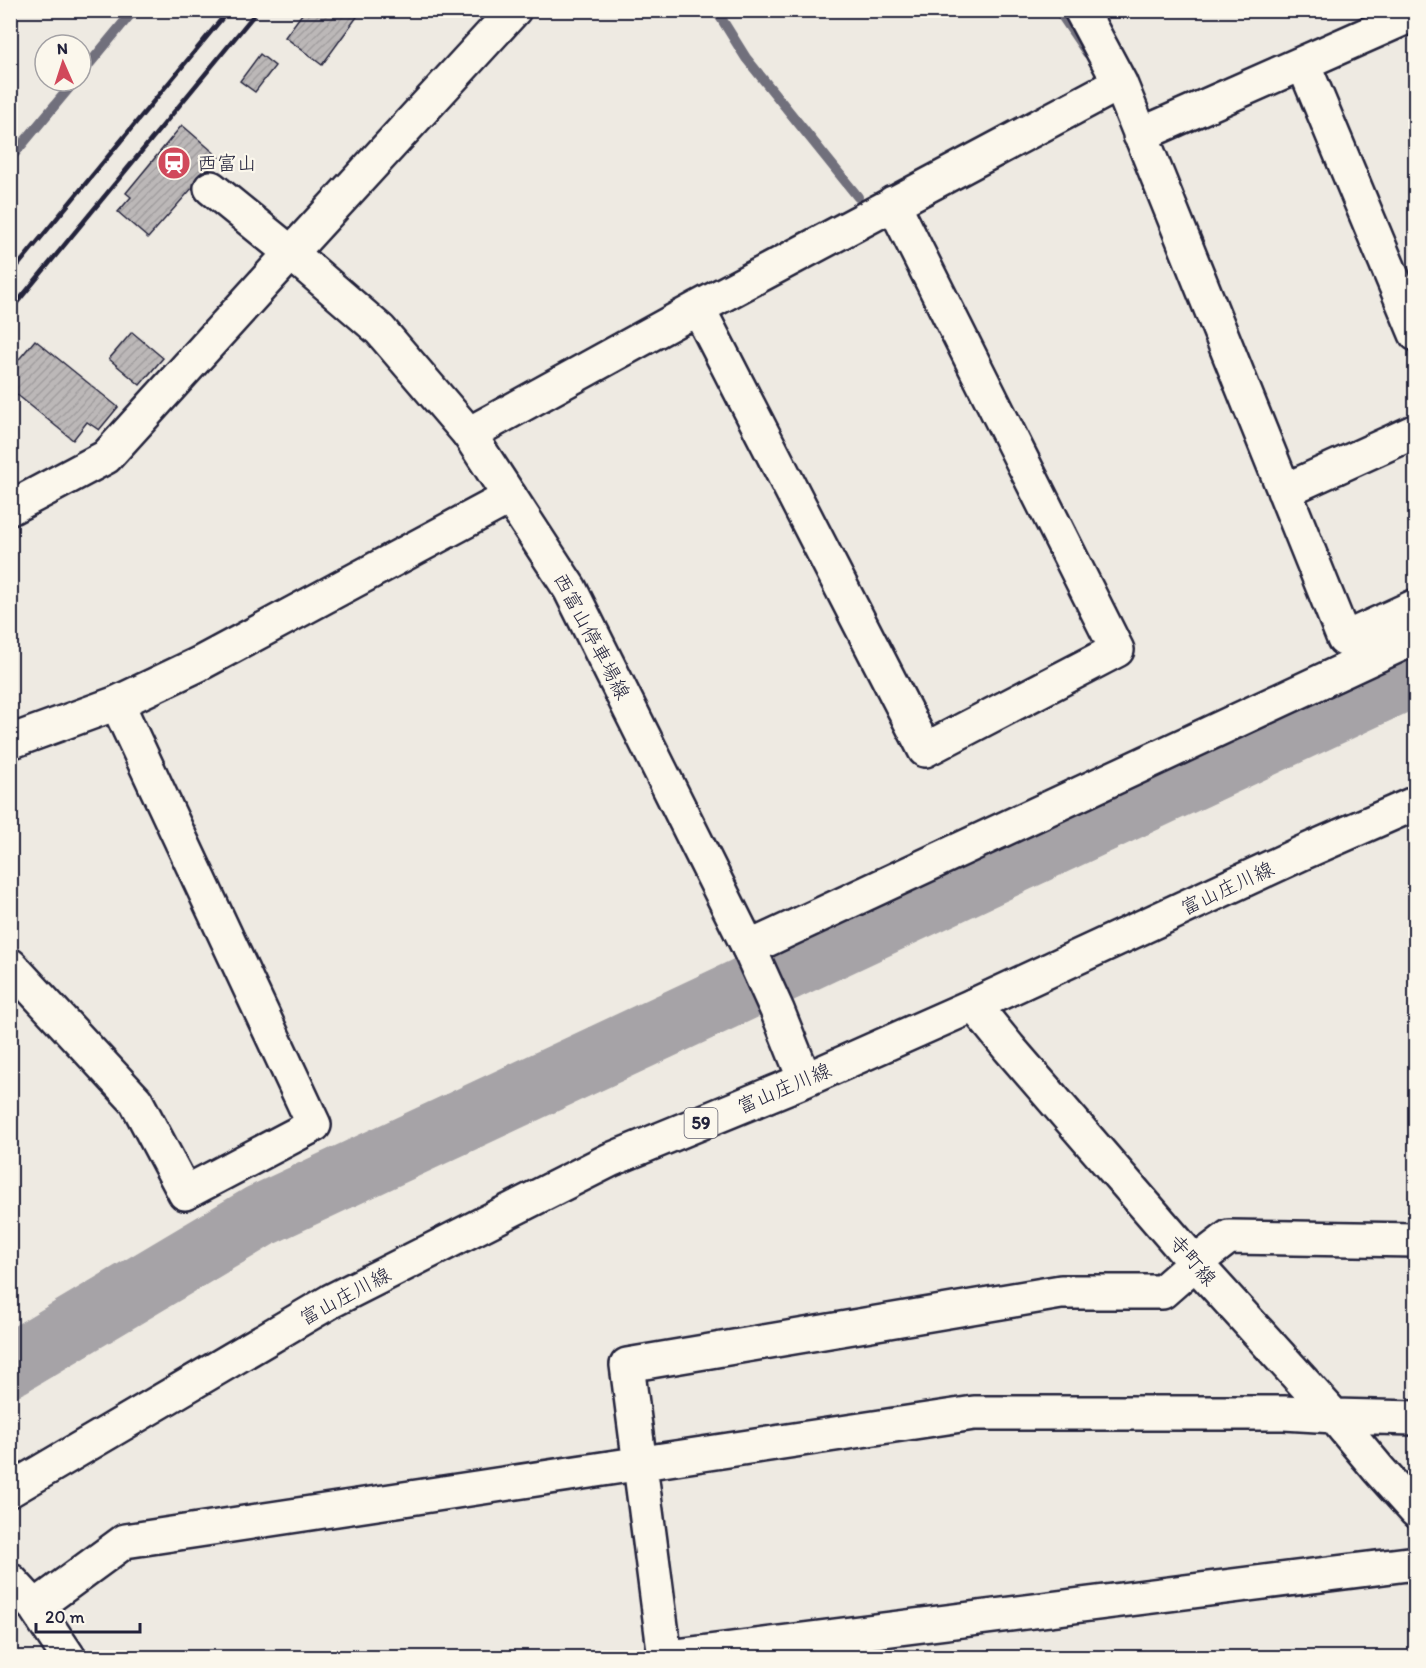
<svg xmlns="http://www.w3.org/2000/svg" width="1426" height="1668" viewBox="0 0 1426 1668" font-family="Itim,'Klee One',sans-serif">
  <defs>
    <pattern id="building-hatch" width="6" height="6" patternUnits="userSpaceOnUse" patternTransform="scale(1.5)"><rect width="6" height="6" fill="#bcb8b8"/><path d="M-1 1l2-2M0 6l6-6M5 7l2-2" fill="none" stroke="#a19e9f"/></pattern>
  </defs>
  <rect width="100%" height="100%" fill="#eeeae2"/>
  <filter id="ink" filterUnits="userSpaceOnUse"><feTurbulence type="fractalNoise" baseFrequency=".0167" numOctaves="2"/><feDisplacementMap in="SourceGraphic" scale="12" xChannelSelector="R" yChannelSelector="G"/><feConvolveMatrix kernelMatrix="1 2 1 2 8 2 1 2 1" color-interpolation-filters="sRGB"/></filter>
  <g filter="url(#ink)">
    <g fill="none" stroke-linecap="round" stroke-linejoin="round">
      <path stroke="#716f7c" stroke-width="10" d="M 716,10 L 746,58 L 858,197
        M 1058,10 L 1087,53
        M 81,74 L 134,10
        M 10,159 L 75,81"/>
      <path stroke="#a6a3a7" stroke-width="63" d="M 10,1365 L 260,1216 L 1416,674"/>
    </g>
    <path fill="url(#building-hatch)" stroke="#22223b" stroke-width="1.5" d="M 305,10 L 362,10 L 322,65 L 285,37 Z
      M 260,54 L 275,66 L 255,92 L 240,81 Z
      M 182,125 L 219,157 L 208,170 L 213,175 L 199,193 L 193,187 L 148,238 L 118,212 L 131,197 L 126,193 Z
      M 132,332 L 163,358 L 140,385 L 109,359 Z
      M 35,340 L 118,407 L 99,430 L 87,422 L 73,440 L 10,389 L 10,370 Z"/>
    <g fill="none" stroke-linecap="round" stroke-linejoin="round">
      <defs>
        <path id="minor" d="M 1081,10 L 1120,83 L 1344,639 L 1416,606
          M 1303,63 L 1416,334
          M 1140,135 L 1416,13
          M 211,188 L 291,253
          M 698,308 L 925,750 L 1117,650 L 893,203
          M 469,434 L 698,308 L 1120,83
          M 1284,491 L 1416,431
          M 10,508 L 106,457 L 291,253 L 514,10
          M 10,742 L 117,703 L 199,664 L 510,497
          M 749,948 L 1416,637
          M 10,965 L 136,1101 L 185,1193 L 314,1125 L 117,703
          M 974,1005 L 1009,1048 L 1195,1263 L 1334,1416 L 1379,1470 L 1416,1511
          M 10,1580 L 35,1607 L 69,1658
          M 35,1607 L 125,1541 L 974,1413 L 1284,1413 L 1334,1416 L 1416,1418
          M 665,1657 L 627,1365 L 1061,1292 L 1162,1292 L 1195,1263 L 1229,1237 L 1416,1240
          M 660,1658 L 1416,1563"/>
        <path id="major" d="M 291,253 L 380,330 L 469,434 L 570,589 L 749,948 L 777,1010 L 805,1080
          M 10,1490 L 331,1301 L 610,1160 L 805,1080 L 974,1005 L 1302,853 L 1416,803"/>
      </defs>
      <use href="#minor" stroke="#22223b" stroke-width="38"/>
      <use href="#major" stroke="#22223b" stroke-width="38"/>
      <use href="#minor" stroke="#fbf7ec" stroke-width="33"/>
      <use href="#major" stroke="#fbf7ec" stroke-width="33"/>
      <path stroke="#22223b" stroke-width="4.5" d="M 10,275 L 229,10
        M 10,311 L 258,10"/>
    </g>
  </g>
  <defs>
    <symbol id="station-disc" viewBox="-11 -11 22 22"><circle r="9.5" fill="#d1495b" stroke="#fbf7ec"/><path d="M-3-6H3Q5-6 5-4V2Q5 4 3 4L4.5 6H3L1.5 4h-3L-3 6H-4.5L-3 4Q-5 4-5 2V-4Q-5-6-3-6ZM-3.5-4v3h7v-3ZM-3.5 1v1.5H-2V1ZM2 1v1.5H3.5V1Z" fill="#fff"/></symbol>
  </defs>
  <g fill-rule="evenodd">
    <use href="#station-disc" x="155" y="144" width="38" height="38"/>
  </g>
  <g text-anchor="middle" stroke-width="4.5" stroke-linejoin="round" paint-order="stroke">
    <rect fill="#fbf7ec" stroke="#636270" stroke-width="1.5" x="684.5" y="1108" width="33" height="30" rx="4.5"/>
    <g font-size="18" font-weight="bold" fill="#22223b">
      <text x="701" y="1129">59</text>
    </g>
    <g font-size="20" fill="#22223b" stroke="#fbf7ec" text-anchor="start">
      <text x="197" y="170">西富山</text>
    </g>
    <g font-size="20" fill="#22223b" stroke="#fbf7ec">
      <text transform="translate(592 636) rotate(62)" y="7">西富山停車場線</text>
      <text transform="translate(1227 888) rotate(-25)" y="7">富山庄川線</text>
      <text transform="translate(784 1088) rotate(-23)" y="7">富山庄川線</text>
      <text transform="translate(1193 1260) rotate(49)" y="7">寺町線</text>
      <text transform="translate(345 1296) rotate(-28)" y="7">富山庄川線</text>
    </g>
  </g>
  <rect width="1426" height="1668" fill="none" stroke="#fbf7ec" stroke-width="36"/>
  <rect x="18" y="18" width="1390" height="1632" fill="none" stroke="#22223b" stroke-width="2" filter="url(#ink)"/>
  <g transform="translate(63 63) rotate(357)"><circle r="28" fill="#fbf7ec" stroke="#a4a2a5" stroke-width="1.5"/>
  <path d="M0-4.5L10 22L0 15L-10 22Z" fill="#d1495b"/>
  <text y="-9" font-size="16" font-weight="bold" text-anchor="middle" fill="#22223b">N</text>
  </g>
  <path d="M36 1623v9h104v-9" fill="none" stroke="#22223b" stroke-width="3"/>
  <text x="45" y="1623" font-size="18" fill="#22223b" stroke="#fbf7ec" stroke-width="4.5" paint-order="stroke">20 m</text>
</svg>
